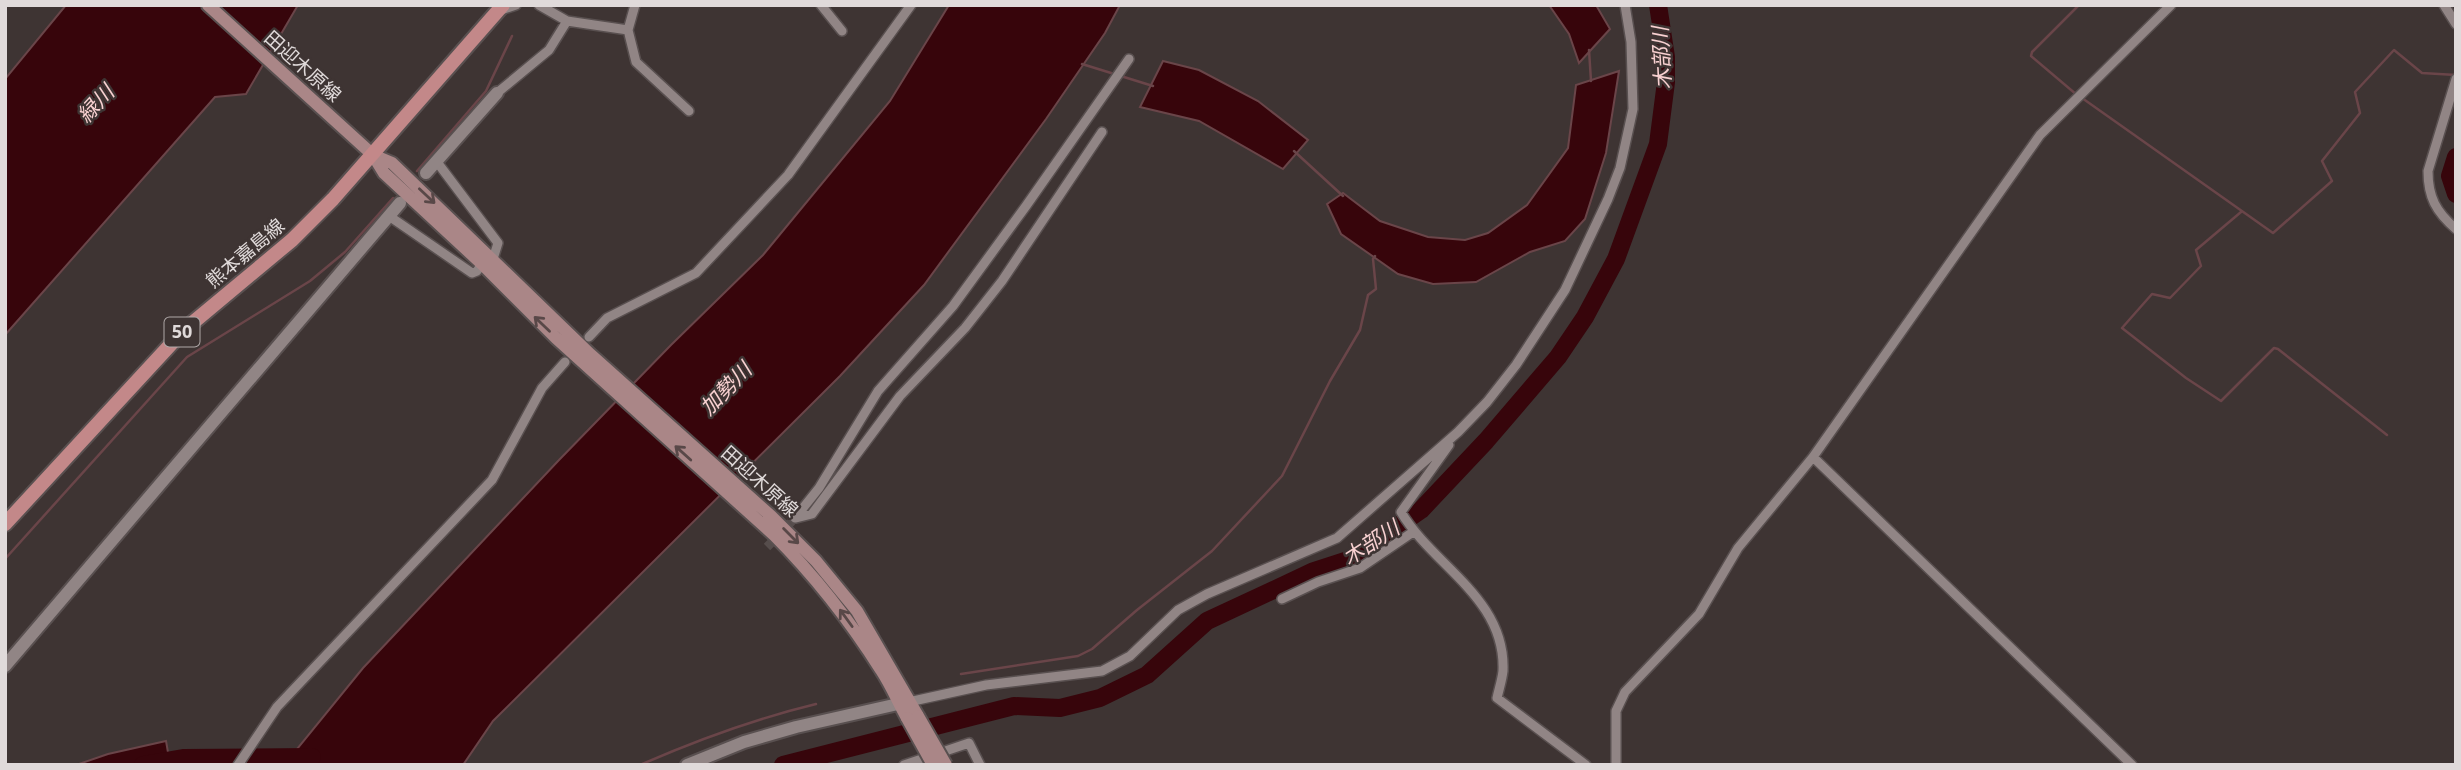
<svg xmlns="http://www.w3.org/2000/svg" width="2461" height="770" viewBox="0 0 2461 770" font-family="'Noto Sans','Noto Sans JP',sans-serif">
  <rect width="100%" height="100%" fill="#3e3433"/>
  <path fill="#37050b" stroke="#6a4549" stroke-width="2" d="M 66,5 L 298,5 L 246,94 L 215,97 L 5,335 L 5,79 Z
    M 949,5 L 1120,5 L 1105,33 L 1046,119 L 924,285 L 840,376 L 493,721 L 463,765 L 284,765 L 363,668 L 559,460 L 671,345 L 763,255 L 890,101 Z
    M 1549,5 L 1596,5 L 1610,29 L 1579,63 L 1569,34 Z
    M 1163,61 L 1199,70 L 1258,101 L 1308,140 L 1283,169 L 1199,121 L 1140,107 Z
    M 1619,71 L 1606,153 L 1585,219 L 1565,241 L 1530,252 L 1476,282 L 1433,284 L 1398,274 L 1341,234 L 1327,204 L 1343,193 L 1380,221 L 1428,237 L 1465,240 L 1488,233 L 1527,205 L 1568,148 L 1576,85 Z
    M 166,741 L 169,758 L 129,765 L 76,765 L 108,754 Z"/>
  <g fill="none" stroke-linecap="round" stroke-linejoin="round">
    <path stroke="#6a4549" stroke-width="2.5" d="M 1589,50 L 1591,81
      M 1082,64 L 1153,86
      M 2077,95 L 2031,56 L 2032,52 L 2079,5
      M 2082,98 L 2273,233 L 2332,181 L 2322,161 L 2360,113 L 2355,92 L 2394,50 L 2422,73 L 2456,75
      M 1294,151 L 1343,196
      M 417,171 L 486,91 L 512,36
      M 2241,212 L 2196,250 L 2201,266 L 2170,298 L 2152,294 L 2122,328 L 2186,378 L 2221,401 L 2274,348 L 2278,349 L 2387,435
      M 5,559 L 187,357 L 310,281 L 345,252 L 393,198
      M 961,674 L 1078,656 L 1092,649 L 1137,610 L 1212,551 L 1282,476 L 1330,381 L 1360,330 L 1368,295 L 1376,289 L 1373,259 L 1375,256
      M 640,765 C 697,740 754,719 816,704"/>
    <path stroke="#37050b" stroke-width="18" d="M 2456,157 L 2450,176 L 2456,194
      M 143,765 L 183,758 L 312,757
      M 783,765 L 1014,706 L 1060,708 L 1100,698 L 1147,675 L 1207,621 L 1314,571 L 1351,559 L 1421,510 L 1486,441 L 1558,357 L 1585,317 L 1616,259 L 1658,144 L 1666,82 L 1666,57 L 1658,5"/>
    <path stroke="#564d4c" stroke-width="9" stroke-dasharray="9 4.5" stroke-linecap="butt" d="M 767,547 L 795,518"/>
    <defs>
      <path id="minor" d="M 539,5 L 567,21 L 628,30
        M 635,5 L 628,30 L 636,62 L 689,111
        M 821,5 L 842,31
        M 2444,5 L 2456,24
        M 498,11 L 516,5
        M 2456,79 L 2428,171 C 2428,197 2436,212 2456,229
        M 497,93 L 549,50 L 567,21
        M 437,162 L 498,243 L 493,259
        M 389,216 L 472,273 L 477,271 L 482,264
        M 589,337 L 607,318 L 696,273 L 788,175 L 911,5
        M 1449,445 L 1401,512 C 1433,566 1506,598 1503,671 C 1502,680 1499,689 1497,698 L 1586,765
        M 1813,457 L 2132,765
        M 795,518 L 819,488 L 878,391 L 953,306 L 1026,206 L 1129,59
        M 796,518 L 812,514 L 900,396 L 965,328 L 1002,281 L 1102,132
        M 1282,599 L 1318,582 L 1360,568 L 1413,532
        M 904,703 L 986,685 L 1102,671 L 1130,656 L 1178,610 L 1207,594 L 1337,538 L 1458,432 L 1487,402 L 1516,365 L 1565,290 L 1608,199 L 1620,168 L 1633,109 L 1631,42 L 1625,5
        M 238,765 L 277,707 L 492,480 L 542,388 L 565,362
        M 904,765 L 969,743 L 980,765
        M 1616,765 L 1616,711 L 1625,692 L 1699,614 L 1738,548 L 1813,457 L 2040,135 L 2171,5"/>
      <path id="tertiary" d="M 426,173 L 497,93
        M 5,666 L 400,203
        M 687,765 L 744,742 L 796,727 L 898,704"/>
      <path id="secondary" d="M 208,5 L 373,155 L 392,163 L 590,354 L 771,516 L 816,561 L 857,611 L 918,716
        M 373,155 L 384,173 L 482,264 L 556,338 L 774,535 C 815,576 850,621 881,670 C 891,685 898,702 907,718"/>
      <path id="primary" d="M 5,524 L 184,330 L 292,240 L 333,199 L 503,5"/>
    </defs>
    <use href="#minor" stroke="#595050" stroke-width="12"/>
    <use href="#tertiary" stroke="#595050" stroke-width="16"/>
    <use href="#secondary" stroke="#595050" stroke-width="16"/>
    <use href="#primary" stroke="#595050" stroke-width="18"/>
    <use href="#minor" stroke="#918585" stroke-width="9"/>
    <use href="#tertiary" stroke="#918585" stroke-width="12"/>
    <use href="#secondary" stroke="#aa8687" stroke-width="12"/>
    <use href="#primary" stroke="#c38889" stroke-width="14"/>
    <defs>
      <path id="secondary-bridge" d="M 918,716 L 946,765
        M 907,718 L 933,765"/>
    </defs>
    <use href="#secondary-bridge" stroke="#595050" stroke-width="16" stroke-linecap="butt"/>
    <use href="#secondary-bridge" stroke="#aa8687" stroke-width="12"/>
  </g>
  <defs><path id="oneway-shaft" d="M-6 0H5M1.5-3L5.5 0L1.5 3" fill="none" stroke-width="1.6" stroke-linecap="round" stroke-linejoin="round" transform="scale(1.75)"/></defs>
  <g stroke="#594848">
    <use href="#oneway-shaft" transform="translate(427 196) rotate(43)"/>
    <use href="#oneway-shaft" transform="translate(542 324) rotate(-136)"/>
    <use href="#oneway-shaft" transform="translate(683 453) rotate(-138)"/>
    <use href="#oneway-shaft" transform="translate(791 536) rotate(45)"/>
    <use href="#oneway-shaft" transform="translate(846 618) rotate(-126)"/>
  </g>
  <g text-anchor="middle" stroke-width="5" stroke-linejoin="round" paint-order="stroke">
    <rect fill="#3e3433" stroke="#afa8a8" stroke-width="2" x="164.5" y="317.5" width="35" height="29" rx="5"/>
    <g font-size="18" font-weight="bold" fill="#e0dada">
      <text x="182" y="338">50</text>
    </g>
    <g font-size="19" fill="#e0dada" stroke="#3e3433">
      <text transform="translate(303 66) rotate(42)" y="7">田迎木原線</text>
      <text transform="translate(245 253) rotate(-40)" y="7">熊本嘉島線</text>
      <text transform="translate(760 481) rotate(42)" y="7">田迎木原線</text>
    </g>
    <g font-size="21" font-style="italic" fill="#f8d1d1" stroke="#3e3433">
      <text transform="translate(1662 58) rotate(-93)" y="7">木部川</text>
      <text transform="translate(96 104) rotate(-47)" y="7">緑川</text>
      <text transform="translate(726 389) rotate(-46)" y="7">加勢川</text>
      <text transform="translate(1371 543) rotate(-33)" y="7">木部川</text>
    </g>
  </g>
  <rect width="2461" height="770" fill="none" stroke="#e0dada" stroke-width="14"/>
</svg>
